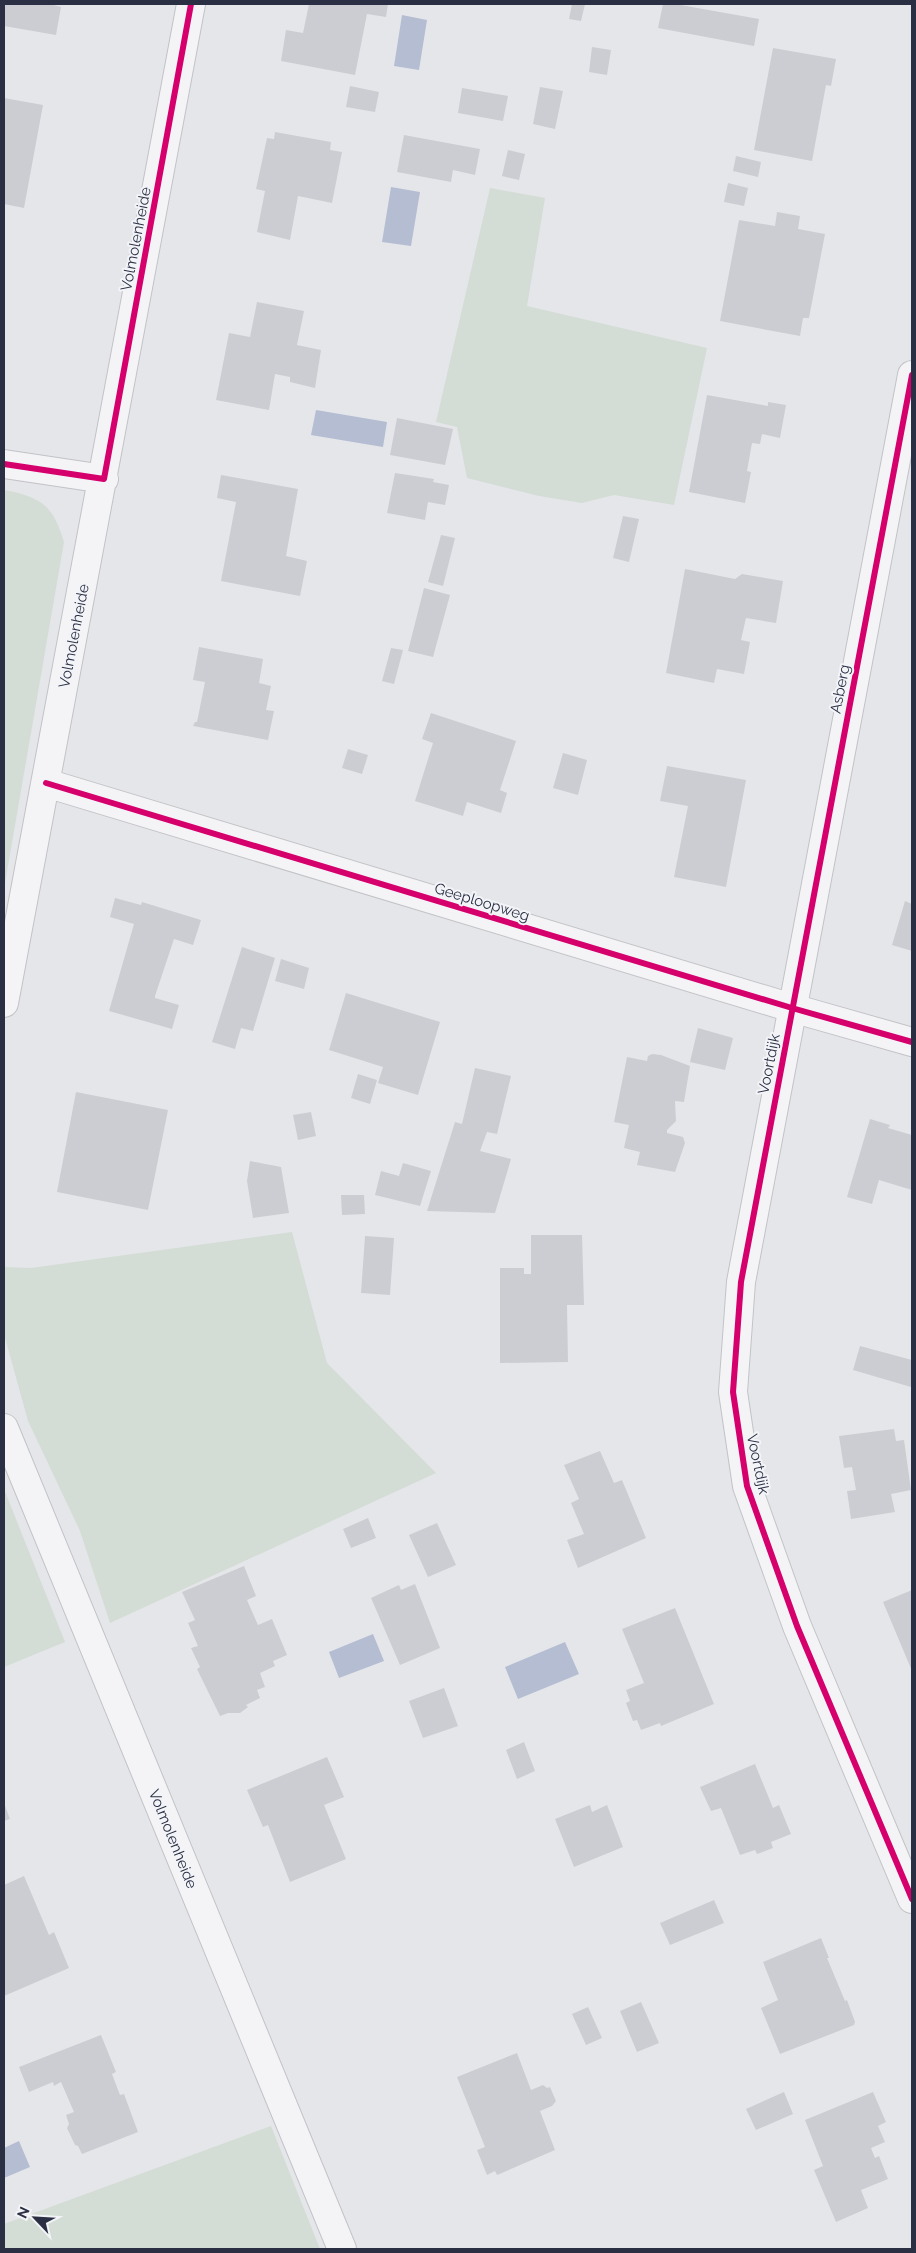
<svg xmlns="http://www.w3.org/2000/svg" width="916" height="2253" viewBox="0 0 916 2253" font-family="Raleway,sans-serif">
  <rect width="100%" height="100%" fill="#e5e6e9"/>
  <path fill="#d3ddd5" d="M 490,188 L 545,198 L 527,306 L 707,348 L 674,505 L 614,495 L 582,503 L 539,496 L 467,478 L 457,427 L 436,422 Z
    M 4,490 C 41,497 53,505 64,542 L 4,889 Z
    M 292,1232 L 327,1363 L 436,1473 L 110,1623 L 80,1531 L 28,1421 L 4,1334 L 4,1267 L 31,1268 Z
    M 4,1489 L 65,1642 L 4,1667 Z
    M 271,2126 L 320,2249 L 4,2249 L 4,2224 Z"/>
  <path fill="#b5bdd3" d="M 402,15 L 427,20 L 419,70 L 394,66 Z
    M 391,187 L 420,192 L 411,246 L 382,242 Z
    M 316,410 L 387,422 L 383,447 L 311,435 Z
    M 373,1634 L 384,1661 L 339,1678 L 329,1652 Z
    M 565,1642 L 579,1674 L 518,1699 L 505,1667 Z
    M 19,2141 L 30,2167 L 4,2178 L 4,2148 Z"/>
  <path fill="#cccdd2" d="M 4,4 L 50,4 L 61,7 L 56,35 L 4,26 Z
    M 309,4 L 388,4 L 386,17 L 367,14 L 355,75 L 281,61 L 286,30 L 303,33 Z
    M 572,4 L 585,4 L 581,21 L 569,19 Z
    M 663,4 L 675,4 L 759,19 L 754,46 L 658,28 Z
    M 592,47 L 611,50 L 607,75 L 589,72 Z
    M 773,48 L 836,59 L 831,86 L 826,85 L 812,161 L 754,150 Z
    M 350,86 L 379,92 L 375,112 L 346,107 Z
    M 540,87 L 563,91 L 555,129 L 533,124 Z
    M 462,88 L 508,96 L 503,121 L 458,113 Z
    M 4,98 L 43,105 L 24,208 L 4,204 Z
    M 275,132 L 331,142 L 330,150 L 342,152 L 332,203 L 298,196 L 290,240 L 257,232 L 265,191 L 256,189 L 267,138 L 274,139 Z
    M 404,135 L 480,149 L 475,175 L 453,170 L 451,182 L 397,172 Z
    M 508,150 L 525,154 L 519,180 L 502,176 Z
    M 736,156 L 761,162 L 758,177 L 733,171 Z
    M 728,183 L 748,188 L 744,206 L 724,202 Z
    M 777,212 L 800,216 L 798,229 L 825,234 L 809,318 L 803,318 L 800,336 L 720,321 L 739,220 L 775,226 Z
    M 257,302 L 304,311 L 297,345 L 321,350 L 315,388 L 290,382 L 290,377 L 275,374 L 269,410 L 216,400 L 229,333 L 250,337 Z
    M 707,395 L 768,406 L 768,402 L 786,405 L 780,438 L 762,434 L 760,444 L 752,443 L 747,471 L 751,472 L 745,503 L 689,492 Z
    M 397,418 L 453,429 L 445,465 L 390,455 Z
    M 395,473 L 434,479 L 433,482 L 449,485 L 445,505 L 428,502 L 425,520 L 387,513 Z
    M 221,475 L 298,489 L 286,556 L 307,561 L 300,596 L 221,581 L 236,502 L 217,498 Z
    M 623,516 L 639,519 L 629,562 L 613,558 Z
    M 441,535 L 455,538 L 443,586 L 428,582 Z
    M 685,569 L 735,579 L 742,574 L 783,581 L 776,623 L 746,618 L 741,640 L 750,642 L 744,674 L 717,669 L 714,683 L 666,673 Z
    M 424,588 L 450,595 L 433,657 L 408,651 Z
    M 199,647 L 263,659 L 259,683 L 271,686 L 266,710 L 274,711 L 268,740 L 193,726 L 195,722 L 197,722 L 205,682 L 193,680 Z
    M 391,648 L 403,650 L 394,684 L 382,681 Z
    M 431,713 L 516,741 L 500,790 L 507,793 L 501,813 L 467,802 L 463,816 L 415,801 L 433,743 L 422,739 Z
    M 348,749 L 368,755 L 362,774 L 342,768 Z
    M 563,753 L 587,760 L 578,795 L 553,788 Z
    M 667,766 L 746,780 L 726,887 L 674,877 L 688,806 L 660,801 Z
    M 115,898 L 141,905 L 142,902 L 201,920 L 193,945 L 174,939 L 155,996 L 155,998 L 179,1005 L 172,1029 L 109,1011 L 134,924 L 110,917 Z
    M 905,901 L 912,904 L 912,951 L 892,945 Z
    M 242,947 L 275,958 L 253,1031 L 241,1028 L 235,1049 L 212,1042 Z
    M 281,959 L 309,968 L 304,989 L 275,981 Z
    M 346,993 L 440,1022 L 418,1095 L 378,1083 L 383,1067 L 329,1050 Z
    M 698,1028 L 733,1038 L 725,1070 L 690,1062 Z
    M 652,1054 L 661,1055 L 690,1066 L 684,1102 L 675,1101 L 676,1121 L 667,1130 L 667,1133 L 683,1137 L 685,1143 L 675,1172 L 637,1165 L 640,1152 L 624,1148 L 629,1125 L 614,1122 L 627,1057 L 647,1061 L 648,1056 Z
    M 475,1068 L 511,1076 L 497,1134 L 487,1132 L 480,1151 L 511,1159 L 495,1213 L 427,1211 L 455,1122 L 462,1124 Z
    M 358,1074 L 377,1080 L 370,1104 L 351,1098 Z
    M 76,1092 L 168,1110 L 148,1210 L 57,1192 Z
    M 311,1112 L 316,1136 L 298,1140 L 293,1115 Z
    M 870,1119 L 890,1125 L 888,1128 L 912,1135 L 912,1190 L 879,1180 L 872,1204 L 847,1197 Z
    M 250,1161 L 281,1167 L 289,1213 L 253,1218 L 247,1181 Z
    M 403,1163 L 431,1171 L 420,1206 L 375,1195 L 381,1171 L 399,1176 Z
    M 341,1195 L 364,1195 L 365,1214 L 342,1215 Z
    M 531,1235 L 582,1235 L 584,1305 L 567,1305 L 568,1362 L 500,1363 L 500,1268 L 524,1268 L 524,1274 L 531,1274 Z
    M 365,1236 L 394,1238 L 390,1295 L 361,1293 Z
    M 860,1346 L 912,1360 L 911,1387 L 853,1370 Z
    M 894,1429 L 896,1441 L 904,1440 L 911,1490 L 891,1494 L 895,1512 L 851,1519 L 847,1491 L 856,1490 L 852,1467 L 844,1468 L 839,1436 Z
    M 600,1451 L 614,1483 L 622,1480 L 646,1538 L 578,1568 L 567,1540 L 584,1534 L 571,1503 L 579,1499 L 564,1465 Z
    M 368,1518 L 376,1538 L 351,1548 L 343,1529 Z
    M 437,1523 L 456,1565 L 428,1577 L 409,1535 Z
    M 244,1566 L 256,1596 L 247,1600 L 258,1625 L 272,1619 L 287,1655 L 273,1661 L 275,1666 L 260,1673 L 265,1687 L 257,1690 L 260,1698 L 246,1705 L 248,1707 L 240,1713 L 228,1713 L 220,1716 L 197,1669 L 200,1667 L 191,1648 L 198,1646 L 188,1623 L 195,1620 L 182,1592 Z
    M 415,1584 L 440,1648 L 400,1665 L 371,1598 L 399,1585 L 401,1590 Z
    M 912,1590 L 912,1671 L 883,1602 Z
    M 675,1608 L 714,1704 L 661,1726 L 660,1723 L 641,1730 L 637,1720 L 633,1721 L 626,1703 L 630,1701 L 626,1690 L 644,1683 L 622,1629 Z
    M 444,1688 L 458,1726 L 423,1738 L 409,1701 Z
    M 524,1742 L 535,1771 L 517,1779 L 506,1750 Z
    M 327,1757 L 344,1797 L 324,1805 L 346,1859 L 290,1882 L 268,1825 L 263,1827 L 247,1790 Z
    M 755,1764 L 773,1808 L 779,1805 L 791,1834 L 771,1842 L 773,1848 L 757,1854 L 755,1850 L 740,1855 L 721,1808 L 711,1811 L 700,1787 Z
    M 4,1803 L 10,1819 L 4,1821 Z
    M 590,1805 L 592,1812 L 607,1805 L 623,1847 L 574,1867 L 555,1819 Z
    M 24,1876 L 49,1935 L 54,1932 L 69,1968 L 4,1996 L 4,1885 Z
    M 714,1900 L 724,1923 L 670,1945 L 660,1923 Z
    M 821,1938 L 829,1958 L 827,1958 L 845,2001 L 847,2000 L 855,2022 L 854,2025 L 780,2054 L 761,2008 L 778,2000 L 763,1962 Z
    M 641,2002 L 659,2043 L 637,2052 L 620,2011 Z
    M 588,2007 L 602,2038 L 586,2045 L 572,2014 Z
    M 101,2035 L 116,2072 L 112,2074 L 120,2095 L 124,2094 L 138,2132 L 82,2154 L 78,2146 L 75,2145 L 67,2128 L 69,2124 L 66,2115 L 74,2112 L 61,2082 L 54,2086 L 53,2082 L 29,2092 L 19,2067 Z
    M 517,2053 L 531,2090 L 543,2085 L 547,2088 L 550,2087 L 556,2101 L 552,2106 L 540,2111 L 555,2150 L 497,2175 L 495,2171 L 487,2175 L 477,2150 L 485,2147 L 457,2077 Z
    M 784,2092 L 793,2114 L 756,2130 L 746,2109 Z
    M 873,2092 L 886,2122 L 878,2126 L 885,2142 L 871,2148 L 875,2158 L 879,2156 L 888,2179 L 861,2190 L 868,2208 L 836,2222 L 814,2170 L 823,2166 L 805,2120 Z"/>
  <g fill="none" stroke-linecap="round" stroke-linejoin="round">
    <defs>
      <path id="minor" d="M 912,375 L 741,1282 L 733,1392 L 747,1486 L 797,1626 L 912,1899
        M 4,464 L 104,479
        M 46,783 L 792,1008 L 912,1042
        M 4,1003 L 191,4
        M 4,1428 L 342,2249"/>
    </defs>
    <use href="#minor" stroke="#c2c3c7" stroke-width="30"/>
    <use href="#minor" stroke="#f4f4f6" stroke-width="28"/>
    <defs>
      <path id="cycleway" d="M 912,375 L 741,1282 L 733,1392 L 747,1486 L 797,1626 L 912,1899
        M 4,464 L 104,479 L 191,4
        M 46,783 L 792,1008 L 912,1042"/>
    </defs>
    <use href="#cycleway" stroke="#f3f4f8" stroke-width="9"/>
    <use href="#cycleway" stroke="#d6006c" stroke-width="6"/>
  </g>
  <g text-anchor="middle" stroke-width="4" stroke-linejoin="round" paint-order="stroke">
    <g font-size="15" fill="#2b2f43" stroke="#f3f4f8">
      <text transform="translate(136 239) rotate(-79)" y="5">Volmolenheide</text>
      <text transform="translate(74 636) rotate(-79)" y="5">Volmolenheide</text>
      <text transform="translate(840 689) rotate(-79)" y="5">Asberg</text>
      <text transform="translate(482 902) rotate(17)" y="5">Geeploopweg</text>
      <text transform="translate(769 1064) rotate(-79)" y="5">Voortdijk</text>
      <text transform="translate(758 1464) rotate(78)" y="5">Voortdijk</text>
      <text transform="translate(173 1839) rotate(68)" y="5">Volmolenheide</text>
    </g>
  </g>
  <rect width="916" height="2253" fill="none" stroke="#2b2f43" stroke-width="10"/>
  <g transform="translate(35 2218) rotate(295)" stroke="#f3f4f8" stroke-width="4" paint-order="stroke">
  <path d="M0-4L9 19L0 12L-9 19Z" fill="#2b2f43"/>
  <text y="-8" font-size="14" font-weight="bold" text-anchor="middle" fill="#2b2f43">N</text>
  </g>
</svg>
